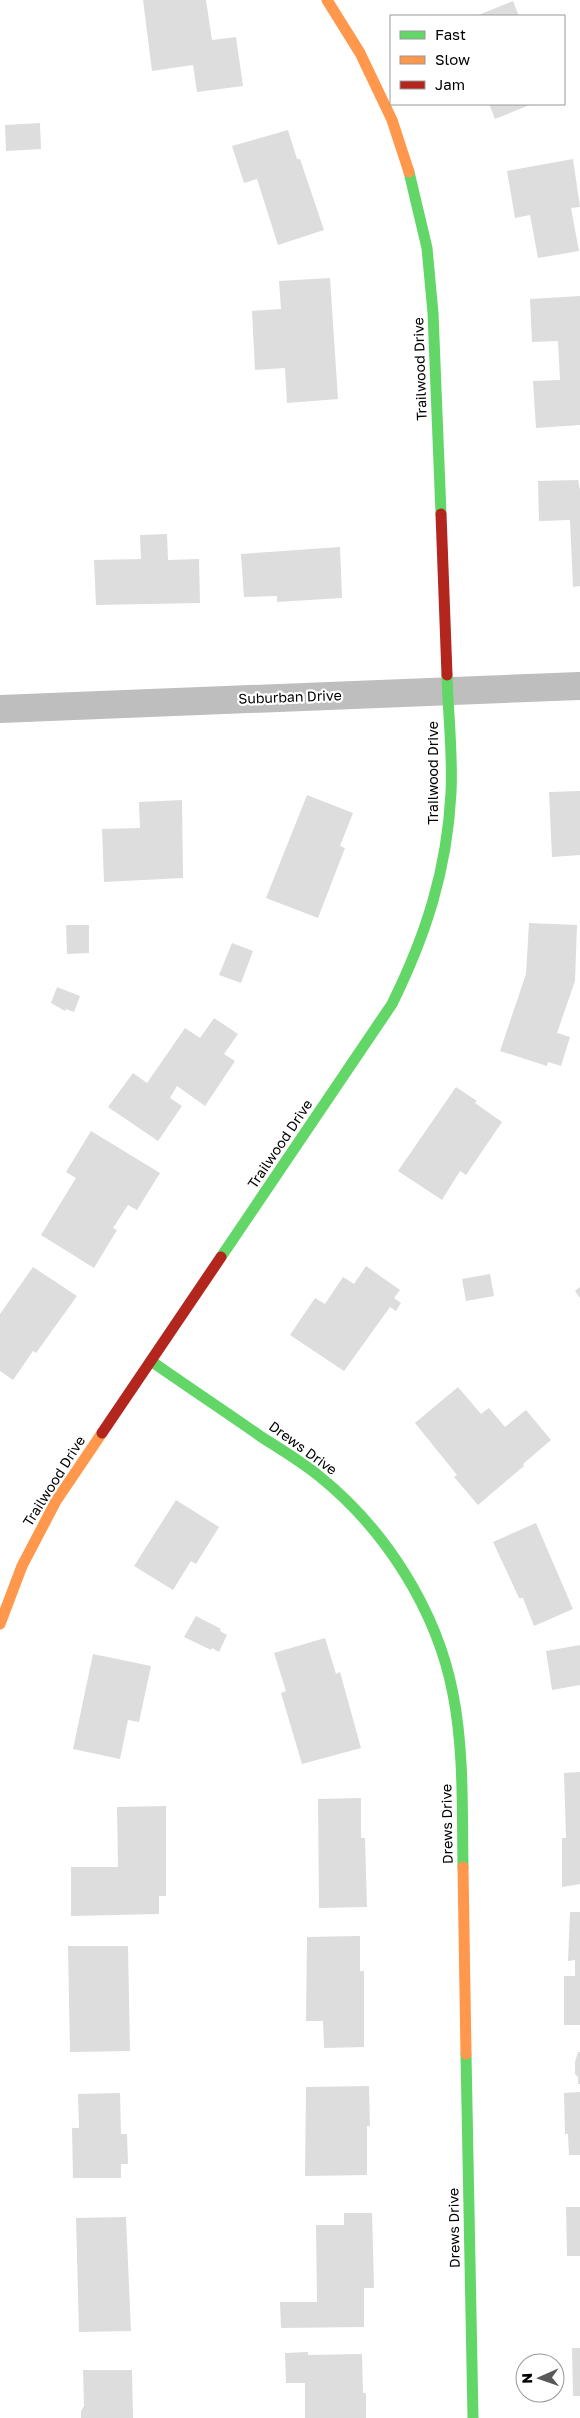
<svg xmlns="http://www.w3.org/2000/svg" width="580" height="2418" viewBox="0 0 580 2418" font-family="'Golos Text',sans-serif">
  <rect width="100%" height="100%" fill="#fff"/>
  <path fill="#ddd" d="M 143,0 L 206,0 L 212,40 L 236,37 L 243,86 L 197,92 L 193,65 L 152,71 Z
    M 513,1 L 519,16 L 476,16 Z
    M 489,104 L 532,104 L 495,119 Z
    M 40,123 L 41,149 L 6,151 L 5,125 Z
    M 288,130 L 297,159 L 300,159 L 324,230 L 278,245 L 257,179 L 244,183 L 232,146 Z
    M 573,159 L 580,207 L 571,208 L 579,251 L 538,258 L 530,215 L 515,218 L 507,171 Z
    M 330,278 L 338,399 L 287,403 L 285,368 L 255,370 L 252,311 L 281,309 L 279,281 Z
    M 580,296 L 580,425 L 536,428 L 533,381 L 560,380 L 558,341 L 532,342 L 530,299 Z
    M 578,480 L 580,490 L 580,586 L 573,587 L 570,520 L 539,521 L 538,481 Z
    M 167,534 L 168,560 L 199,559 L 200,603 L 96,605 L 94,560 L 141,559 L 140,535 Z
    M 340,547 L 342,598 L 277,602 L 277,596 L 244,597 L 241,554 Z
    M 580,791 L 580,855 L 552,857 L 549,792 Z
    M 307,795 L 353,813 L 340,846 L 345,848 L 318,918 L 266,898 Z
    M 182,800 L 183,878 L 104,882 L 102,829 L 140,828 L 139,802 Z
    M 529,923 L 577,925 L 575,981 L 557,1033 L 570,1037 L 561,1066 L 548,1062 L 547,1066 L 500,1051 L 526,974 Z
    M 66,925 L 89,925 L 89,953 L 67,954 Z
    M 232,943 L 253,951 L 241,983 L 219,975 Z
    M 57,987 L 80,996 L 74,1012 L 66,1009 L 65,1011 L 51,1003 Z
    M 214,1018 L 238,1034 L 224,1054 L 235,1061 L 205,1106 L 177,1086 L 170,1098 L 182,1106 L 158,1141 L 108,1107 L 133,1073 L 147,1083 L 185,1028 L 200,1038 Z
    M 456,1087 L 477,1101 L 475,1103 L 502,1122 L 466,1175 L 460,1171 L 442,1200 L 398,1171 Z
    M 91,1131 L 160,1173 L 137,1210 L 128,1205 L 113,1228 L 117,1230 L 94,1268 L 41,1235 L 76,1178 L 66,1172 Z
    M 366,1266 L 400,1290 L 394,1298 L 401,1303 L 396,1311 L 390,1307 L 344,1371 L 290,1335 L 315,1298 L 325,1304 L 343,1277 L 354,1284 Z
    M 33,1267 L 77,1296 L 36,1353 L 33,1351 L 13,1380 L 0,1371 L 0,1314 Z
    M 490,1274 L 494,1296 L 466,1301 L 462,1279 Z
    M 580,1287 L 580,1298 L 575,1291 Z
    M 458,1387 L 481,1414 L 489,1408 L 505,1427 L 526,1410 L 551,1440 L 523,1464 L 524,1466 L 478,1505 L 454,1477 L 457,1475 L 415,1423 Z
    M 176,1500 L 219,1527 L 196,1564 L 191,1561 L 173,1590 L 134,1566 Z
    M 536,1523 L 573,1609 L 534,1626 L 523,1598 L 519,1598 L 493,1542 Z
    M 196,1616 L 221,1629 L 220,1631 L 227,1635 L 219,1652 L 212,1648 L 211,1650 L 184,1637 Z
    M 325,1638 L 336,1674 L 340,1672 L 361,1748 L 302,1764 L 281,1693 L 286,1691 L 274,1653 Z
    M 580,1645 L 580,1685 L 552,1690 L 546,1651 Z
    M 93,1654 L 151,1666 L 139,1722 L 128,1720 L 120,1759 L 73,1749 Z
    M 580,1772 L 580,1884 L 562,1887 L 562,1838 L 566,1838 L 564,1773 Z
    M 361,1798 L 361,1838 L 365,1838 L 367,1907 L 319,1908 L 318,1799 Z
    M 166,1806 L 166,1896 L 159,1896 L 159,1914 L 71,1916 L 71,1867 L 118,1867 L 117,1807 Z
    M 570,1912 L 580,1912 L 580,2025 L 564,2025 L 564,1976 L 575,1976 L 575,1960 L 568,1961 Z
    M 360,1936 L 360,1971 L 364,1971 L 364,2047 L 324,2048 L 323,2021 L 306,2021 L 307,1937 Z
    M 68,1946 L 128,1946 L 130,2051 L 70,2052 Z
    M 578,2052 L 580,2052 L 580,2084 L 578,2084 L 578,2077 L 575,2074 L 575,2062 Z
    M 369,2086 L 370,2126 L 367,2126 L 367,2175 L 305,2176 L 306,2087 Z
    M 580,2092 L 580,2155 L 569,2155 L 568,2134 L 565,2134 L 564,2093 Z
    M 120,2093 L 121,2134 L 127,2134 L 128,2164 L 121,2164 L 121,2178 L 73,2178 L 72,2128 L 79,2128 L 78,2094 Z
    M 566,2207 L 580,2207 L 580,2256 L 567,2256 Z
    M 344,2213 L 372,2213 L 374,2288 L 364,2288 L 364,2327 L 281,2328 L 280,2302 L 317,2302 L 316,2225 L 344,2225 Z
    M 126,2217 L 131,2331 L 79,2332 L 76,2218 Z
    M 572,2348 L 580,2348 L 580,2396 L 573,2396 Z
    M 308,2352 L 308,2355 L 362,2354 L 363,2393 L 366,2393 L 366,2418 L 305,2418 L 305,2383 L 286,2383 L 285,2353 Z
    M 83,2370 L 132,2370 L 133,2418 L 81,2418 L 81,2411 L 84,2406 Z"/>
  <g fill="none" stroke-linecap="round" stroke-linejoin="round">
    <path stroke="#bebebe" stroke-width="28" d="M 0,709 L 580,686"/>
    <path stroke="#63d668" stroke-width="11" d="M 409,172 L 427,248 L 433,313 L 441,514
      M 221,1257 L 392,1004 C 426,935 447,870 451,793 C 453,754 448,714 447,675
      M 151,1361 C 188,1387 226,1412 263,1438 C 282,1450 302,1462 319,1476 C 385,1529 437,1610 453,1694 C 464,1750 462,1809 463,1867
      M 466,2054 L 473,2418"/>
    <path stroke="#ff974d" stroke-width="11" d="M 327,0 L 360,53 L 392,120 L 409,172
      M 0,1624 L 22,1566 L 56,1501 L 102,1433
      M 463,1867 L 466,2054"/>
    <path stroke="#b3261e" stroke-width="11" d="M 441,514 L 447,675
      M 102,1433 L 221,1257"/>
  </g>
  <g text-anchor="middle" stroke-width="4.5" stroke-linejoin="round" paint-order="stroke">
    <g font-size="14" fill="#000" stroke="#fff">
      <text transform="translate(420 369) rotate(-92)" y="5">Trailwood Drive</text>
      <text transform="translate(290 697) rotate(-2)" y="5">Suburban Drive</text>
      <text transform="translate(433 773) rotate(-90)" y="5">Trailwood Drive</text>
      <text transform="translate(280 1144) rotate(-56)" y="5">Trailwood Drive</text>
      <text transform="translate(303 1448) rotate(36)" y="5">Drews Drive</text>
      <text transform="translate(54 1481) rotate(-58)" y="5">Trailwood Drive</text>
      <text transform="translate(447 1824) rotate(-91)" y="5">Drews Drive</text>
      <text transform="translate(454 2228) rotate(-91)" y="5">Drews Drive</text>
    </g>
  </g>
  <rect x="390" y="15" width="175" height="90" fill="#ffffff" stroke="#999999"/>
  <rect x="400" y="31" width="25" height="8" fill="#63d668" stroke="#999999"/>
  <text x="435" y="40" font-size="15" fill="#000000">Fast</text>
  <rect x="400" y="56" width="25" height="8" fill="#ff974d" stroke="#999999"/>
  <text x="435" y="65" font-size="15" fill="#000000">Slow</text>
  <rect x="400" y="81" width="25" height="8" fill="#b3261e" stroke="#999999"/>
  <text x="435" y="90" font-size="15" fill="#000000">Jam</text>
  <g transform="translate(540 2378) rotate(268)"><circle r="24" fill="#ffffff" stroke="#999999"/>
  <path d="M0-4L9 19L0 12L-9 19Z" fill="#595959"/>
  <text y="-8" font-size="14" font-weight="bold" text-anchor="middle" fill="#000000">N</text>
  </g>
</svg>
